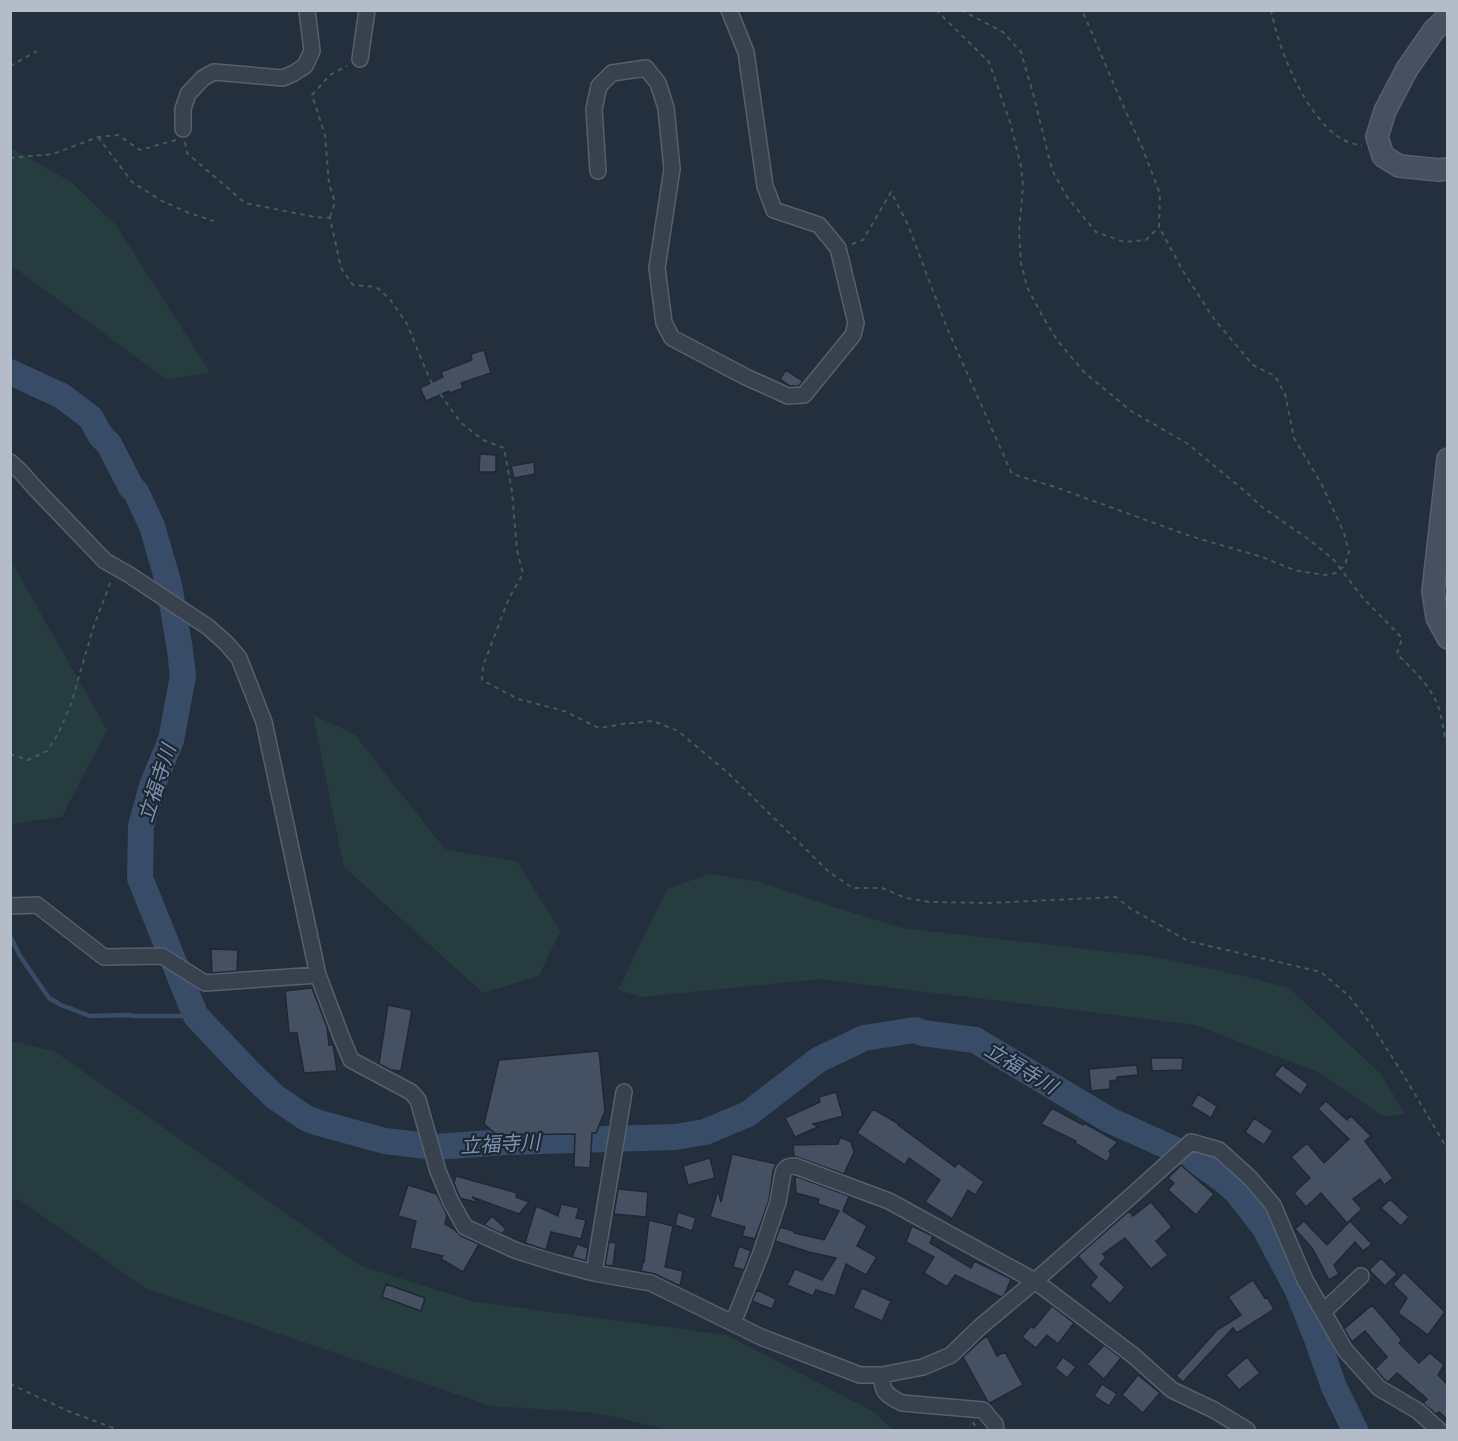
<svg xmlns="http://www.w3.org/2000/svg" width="1458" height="1441" viewBox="0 0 1458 1441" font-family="Barlow,'Noto Sans JP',sans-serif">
  <rect width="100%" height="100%" fill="#242f3e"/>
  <path fill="#263c3f" d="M 11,148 L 71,182 L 116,225 L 210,372 L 167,380 L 11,265 Z
    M 11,561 L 107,730 L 62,817 L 11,824 Z
    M 313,715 L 354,734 L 445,849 L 490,857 L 517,861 L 560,931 L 539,976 L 483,993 L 344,867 Z
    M 709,874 L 760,882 L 837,908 L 902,928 L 1156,957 L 1243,976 L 1289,988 L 1381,1074 L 1405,1114 L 1384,1117 L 1320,1073 L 1195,1025 L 821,979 L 642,997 L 618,990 L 667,889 Z
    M 11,1041 L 54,1051 L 361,1266 L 475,1302 L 727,1335 L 874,1412 L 893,1430 L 669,1430 L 597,1413 L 491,1406 L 145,1288 L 20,1200 L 11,1199 Z"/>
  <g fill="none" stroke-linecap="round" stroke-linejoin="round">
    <path stroke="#394c67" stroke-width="4.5" d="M 10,936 L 20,956 L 49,998 L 61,1005 L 90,1016 L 129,1015 L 133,1016 L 196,1016"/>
    <path stroke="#394c67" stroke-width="26" d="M 10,372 L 62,396 L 91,418 L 100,435 L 109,444 L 131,487 L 136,492 L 152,526 L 169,585 L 180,650 L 183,676 L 171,740 L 152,786 L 141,826 L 140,878 L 188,997 L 196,1016 L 247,1070 L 275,1097 L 306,1118 L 319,1123 L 385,1141 L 436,1147 L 505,1142 L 675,1137 L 705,1132 L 748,1114 L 818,1060 L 864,1038 L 915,1030 L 923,1033 L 975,1040 L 1109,1120 L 1187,1155 L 1221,1178 L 1237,1192 L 1264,1227 L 1297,1289 L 1317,1339 L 1334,1387 L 1355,1430"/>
  </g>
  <path fill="#455162" stroke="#1f2835" stroke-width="1.5" d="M 484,350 L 491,373 L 461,383 L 463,388 L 450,393 L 449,391 L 426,401 L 420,388 L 443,377 L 441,372 L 472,360 L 471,354 Z
    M 786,370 L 803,381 L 799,386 L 790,386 L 780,379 Z
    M 480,454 L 496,455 L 496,472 L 479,472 Z
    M 534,462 L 535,474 L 514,478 L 511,466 Z
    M 211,949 L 238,950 L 237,971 L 212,973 Z
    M 312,988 L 327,1027 L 329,1045 L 333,1045 L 337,1071 L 304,1073 L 297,1033 L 289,1033 L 285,991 Z
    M 388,1005 L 412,1010 L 401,1071 L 391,1070 L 379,1064 Z
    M 599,1051 L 605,1111 L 596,1133 L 592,1133 L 590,1168 L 574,1167 L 575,1134 L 497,1135 L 484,1124 L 499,1060 Z
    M 1151,1058 L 1183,1058 L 1182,1070 L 1152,1071 Z
    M 1137,1065 L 1138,1075 L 1117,1077 L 1117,1080 L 1110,1081 L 1110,1089 L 1091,1091 L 1089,1069 Z
    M 1282,1065 L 1308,1084 L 1301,1095 L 1274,1075 Z
    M 836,1092 L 843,1116 L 813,1124 L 818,1127 L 795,1137 L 785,1118 L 820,1102 L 819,1097 Z
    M 1198,1094 L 1217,1106 L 1211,1118 L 1191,1106 Z
    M 1326,1101 L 1347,1120 L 1351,1116 L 1371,1136 L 1365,1141 L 1393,1178 L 1384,1185 L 1380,1179 L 1353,1199 L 1362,1209 L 1347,1223 L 1321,1193 L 1306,1207 L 1294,1193 L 1310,1178 L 1291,1157 L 1307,1143 L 1324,1163 L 1349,1139 L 1318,1109 Z
    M 1052,1108 L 1083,1125 L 1084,1123 L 1118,1142 L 1109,1151 L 1111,1154 L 1107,1162 L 1075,1143 L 1076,1141 L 1041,1124 Z
    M 873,1109 L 899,1124 L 898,1125 L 955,1167 L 958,1163 L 984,1182 L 975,1195 L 968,1190 L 952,1219 L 925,1202 L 940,1180 L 909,1158 L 905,1165 L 857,1133 Z
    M 1254,1118 L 1273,1131 L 1264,1145 L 1245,1132 Z
    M 840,1137 L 851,1142 L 854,1152 L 844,1174 L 794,1156 L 793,1145 L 838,1144 Z
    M 732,1154 L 776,1164 L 773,1171 L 769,1200 L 755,1239 L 742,1236 L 745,1227 L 710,1217 L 718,1190 L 721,1202 Z
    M 710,1158 L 715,1178 L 688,1185 L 683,1166 Z
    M 1181,1165 L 1214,1194 L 1196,1215 L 1168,1190 L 1174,1183 L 1168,1178 Z
    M 456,1176 L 517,1193 L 516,1197 L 529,1202 L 519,1214 L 472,1197 L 479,1203 L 460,1198 L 454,1183 Z
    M 795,1176 L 849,1196 L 843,1211 L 867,1226 L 857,1246 L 877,1257 L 866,1275 L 846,1264 L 835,1296 L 816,1290 L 813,1296 L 787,1285 L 795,1269 L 822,1280 L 836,1258 L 809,1252 L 775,1241 L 780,1227 L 794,1231 L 794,1233 L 824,1240 L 839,1211 L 818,1204 L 819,1199 L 796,1193 Z
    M 408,1185 L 437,1194 L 447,1215 L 445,1224 L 455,1230 L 461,1236 L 479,1244 L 463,1272 L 441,1259 L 443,1256 L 410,1248 L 416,1221 L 398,1216 Z
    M 618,1189 L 648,1192 L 646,1217 L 614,1214 Z
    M 1390,1199 L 1409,1217 L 1401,1226 L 1381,1208 Z
    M 1151,1202 L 1172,1227 L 1156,1241 L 1168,1255 L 1151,1269 L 1125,1238 L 1103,1254 L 1106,1258 L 1100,1264 L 1125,1287 L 1110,1304 L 1090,1285 L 1097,1277 L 1078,1256 L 1129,1211 L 1133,1216 Z
    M 561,1204 L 579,1208 L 576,1218 L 586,1220 L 581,1239 L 551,1232 L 546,1250 L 525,1243 L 536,1206 L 558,1216 Z
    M 678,1212 L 696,1218 L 692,1231 L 675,1225 Z
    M 492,1216 L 506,1229 L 502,1234 L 484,1225 Z
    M 649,1220 L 673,1226 L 665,1267 L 683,1271 L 680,1286 L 655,1274 L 641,1271 L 643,1262 L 644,1262 Z
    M 1304,1221 L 1327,1245 L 1350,1221 L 1372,1244 L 1363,1251 L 1355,1242 L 1334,1265 L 1339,1274 L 1329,1280 L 1312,1248 L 1295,1229 Z
    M 912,1226 L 933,1236 L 930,1243 L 971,1268 L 974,1261 L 1011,1279 L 1005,1294 L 1001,1297 L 955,1275 L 947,1287 L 924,1273 L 934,1257 L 906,1242 Z
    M 609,1242 L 616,1243 L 613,1266 L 605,1265 Z
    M 577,1244 L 588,1248 L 586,1261 L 572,1257 Z
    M 739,1246 L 751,1251 L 744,1270 L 733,1267 Z
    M 1381,1258 L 1397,1274 L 1385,1286 L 1369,1270 Z
    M 1404,1272 L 1445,1312 L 1428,1335 L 1398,1313 L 1407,1298 L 1393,1284 Z
    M 1253,1280 L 1265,1298 L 1267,1297 L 1274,1309 L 1237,1333 L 1233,1328 L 1183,1382 L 1176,1376 L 1218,1329 L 1219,1329 L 1241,1315 L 1228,1297 Z
    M 386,1284 L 425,1298 L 421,1311 L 382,1297 Z
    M 862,1288 L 891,1301 L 882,1321 L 853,1308 Z
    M 757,1290 L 776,1299 L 772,1309 L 752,1301 Z
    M 1372,1305 L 1402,1340 L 1399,1343 L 1419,1363 L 1430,1353 L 1444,1365 L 1438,1375 L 1448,1385 L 1448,1420 L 1439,1412 L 1436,1414 L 1423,1403 L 1427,1399 L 1397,1373 L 1388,1382 L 1385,1380 L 1375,1369 L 1387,1357 L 1365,1331 L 1352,1342 L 1344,1329 Z
    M 1052,1306 L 1074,1323 L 1058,1344 L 1047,1335 L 1036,1348 L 1022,1337 L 1031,1326 L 1034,1328 Z
    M 987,1336 L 997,1356 L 1005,1352 L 1023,1385 L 990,1403 L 988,1402 L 963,1357 L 980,1341 Z
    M 1104,1345 L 1121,1358 L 1104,1379 L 1087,1364 Z
    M 1063,1357 L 1076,1367 L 1067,1378 L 1055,1368 Z
    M 1247,1357 L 1260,1373 L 1239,1390 L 1226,1375 Z
    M 1138,1375 L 1160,1393 L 1143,1413 L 1122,1395 Z
    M 1102,1384 L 1117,1394 L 1109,1406 L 1094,1396 Z"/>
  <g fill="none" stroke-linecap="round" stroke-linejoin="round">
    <defs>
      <path id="minor" d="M 360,59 L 367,10
        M 183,129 L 183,109 L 188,94 L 203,78 L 214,72 L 283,78 L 294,73 L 305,66 L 312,51 L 307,10
        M 598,171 L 594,109 L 599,86 L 612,73 L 646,68 L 658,83 L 666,108 L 672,169 L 657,268 L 664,323 L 672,338 L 746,377 L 788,396 L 804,395 L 853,335 L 856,323 L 838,248 L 819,225 L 774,210 L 765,186 L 746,52 L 729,10
        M 10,462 L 20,471 L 35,488 L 105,561 L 128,574 L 208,627 L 226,643 L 239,658 L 264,722 L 318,975 L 341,1036 L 351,1060 L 411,1092 L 418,1100 L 438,1171 L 451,1202 L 465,1227 L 517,1251 L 556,1263 L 594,1273 L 651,1283 L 761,1337 L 860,1375 L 882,1375 L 923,1367 L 951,1355 L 980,1327 L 1035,1281 L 1138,1190 L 1191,1142 L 1219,1150 L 1250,1178 L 1273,1205 L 1305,1280 L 1345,1350 L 1379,1388 L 1418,1411 L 1439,1430
        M 10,906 L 37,905 L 104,957 L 162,956 L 205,983 L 318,975
        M 594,1273 L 624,1092
        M 1323,1312 L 1361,1276
        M 733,1323 L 761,1253 L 778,1202 L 783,1173 C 785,1167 789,1166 795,1166 L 889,1201 L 1035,1281 L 1134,1356 L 1172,1390 L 1214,1410 L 1247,1430
        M 882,1375 C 881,1393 888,1396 902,1403 L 983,1410 L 995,1424 L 996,1430"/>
      <path id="secondary" d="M 1448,17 L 1434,30 L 1407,69 L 1385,111 L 1377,137 L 1383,156 L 1399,166 L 1439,170 L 1448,169
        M 1448,459 L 1433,591 L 1437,618 L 1448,638"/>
    </defs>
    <use href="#minor" stroke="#565f6c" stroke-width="18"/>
    <use href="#secondary" stroke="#565f6c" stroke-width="24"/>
    <path stroke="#44595c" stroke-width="2" stroke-dasharray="4.5 4.5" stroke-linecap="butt" d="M 936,10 L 989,62 L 1010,122 L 1021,166 L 1023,186 L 1019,232 L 1021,263 L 1027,287 L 1043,317 L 1057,340 L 1084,372 L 1131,411 L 1188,444 L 1247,493 L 1262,507 L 1311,541 L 1334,560 L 1362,597 L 1402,638 L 1397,654 C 1414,671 1433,687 1440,712 C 1443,723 1443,734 1448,745
      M 961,10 L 1003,32 L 1021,52 L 1034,97 L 1052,170 L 1067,197 L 1096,232 L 1124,242 L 1146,240 L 1159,227
      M 1271,10 C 1279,51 1305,115 1340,138 C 1346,142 1355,144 1362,146
      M 10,66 L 37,51
      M 98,137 L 132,182 L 162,201 L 189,213 L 214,221
      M 185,142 L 187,153 L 245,203 L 315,217 L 330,218 L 341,268 L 353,285 L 376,287 L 389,298 L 407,324 L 430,380 L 461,423 L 483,440 L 504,448 L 512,492 L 517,550 L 523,574 L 509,598 L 483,666 L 482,680 L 518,699 L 564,711 L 599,728 L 623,724 L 653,721 L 678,731 L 728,773 L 829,872 L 853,888 L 882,888 L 906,898 L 931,902 L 988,903 L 1116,897 L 1131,909 L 1188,941 L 1321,972 L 1350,997 L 1372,1026 L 1403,1074 L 1448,1150
      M 10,158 L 53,154 L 98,137 L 118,135 L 140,150 L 176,140
      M 330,217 L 335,202 L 329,184 L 325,135 L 312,95 L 330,75 L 347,66
      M 852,244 L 863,240 L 891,192 L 908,225 L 947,328 L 1012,474 L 1055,487 L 1190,536 L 1262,557 L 1294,570 L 1324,575 L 1336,573 L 1345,565 L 1349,552 L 1344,533 L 1322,485 L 1294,438 L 1285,394 L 1275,376 L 1253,365 L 1214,319 L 1183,271 L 1159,227 L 1160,194 L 1142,147 L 1122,103 L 1082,10
      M 10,754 L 28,760 L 47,751 L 58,734 L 71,704 L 94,625 L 111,581
      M 10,1384 L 68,1411 L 119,1430
      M 973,1422 L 977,1430"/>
    <use href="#minor" stroke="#38414e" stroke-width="15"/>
    <use href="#secondary" stroke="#465061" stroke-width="21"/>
  </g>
  <g text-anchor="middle" stroke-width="4.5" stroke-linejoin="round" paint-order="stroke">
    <g font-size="20" font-style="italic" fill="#7c92b1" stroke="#1d2633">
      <text transform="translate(157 783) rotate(-72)" y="7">立福寺川</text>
      <text transform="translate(1021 1068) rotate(31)" y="7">立福寺川</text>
      <text transform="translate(500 1144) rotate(-3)" y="7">立福寺川</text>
    </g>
  </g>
  <rect width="1458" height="1441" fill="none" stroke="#b4bcc9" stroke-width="24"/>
</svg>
